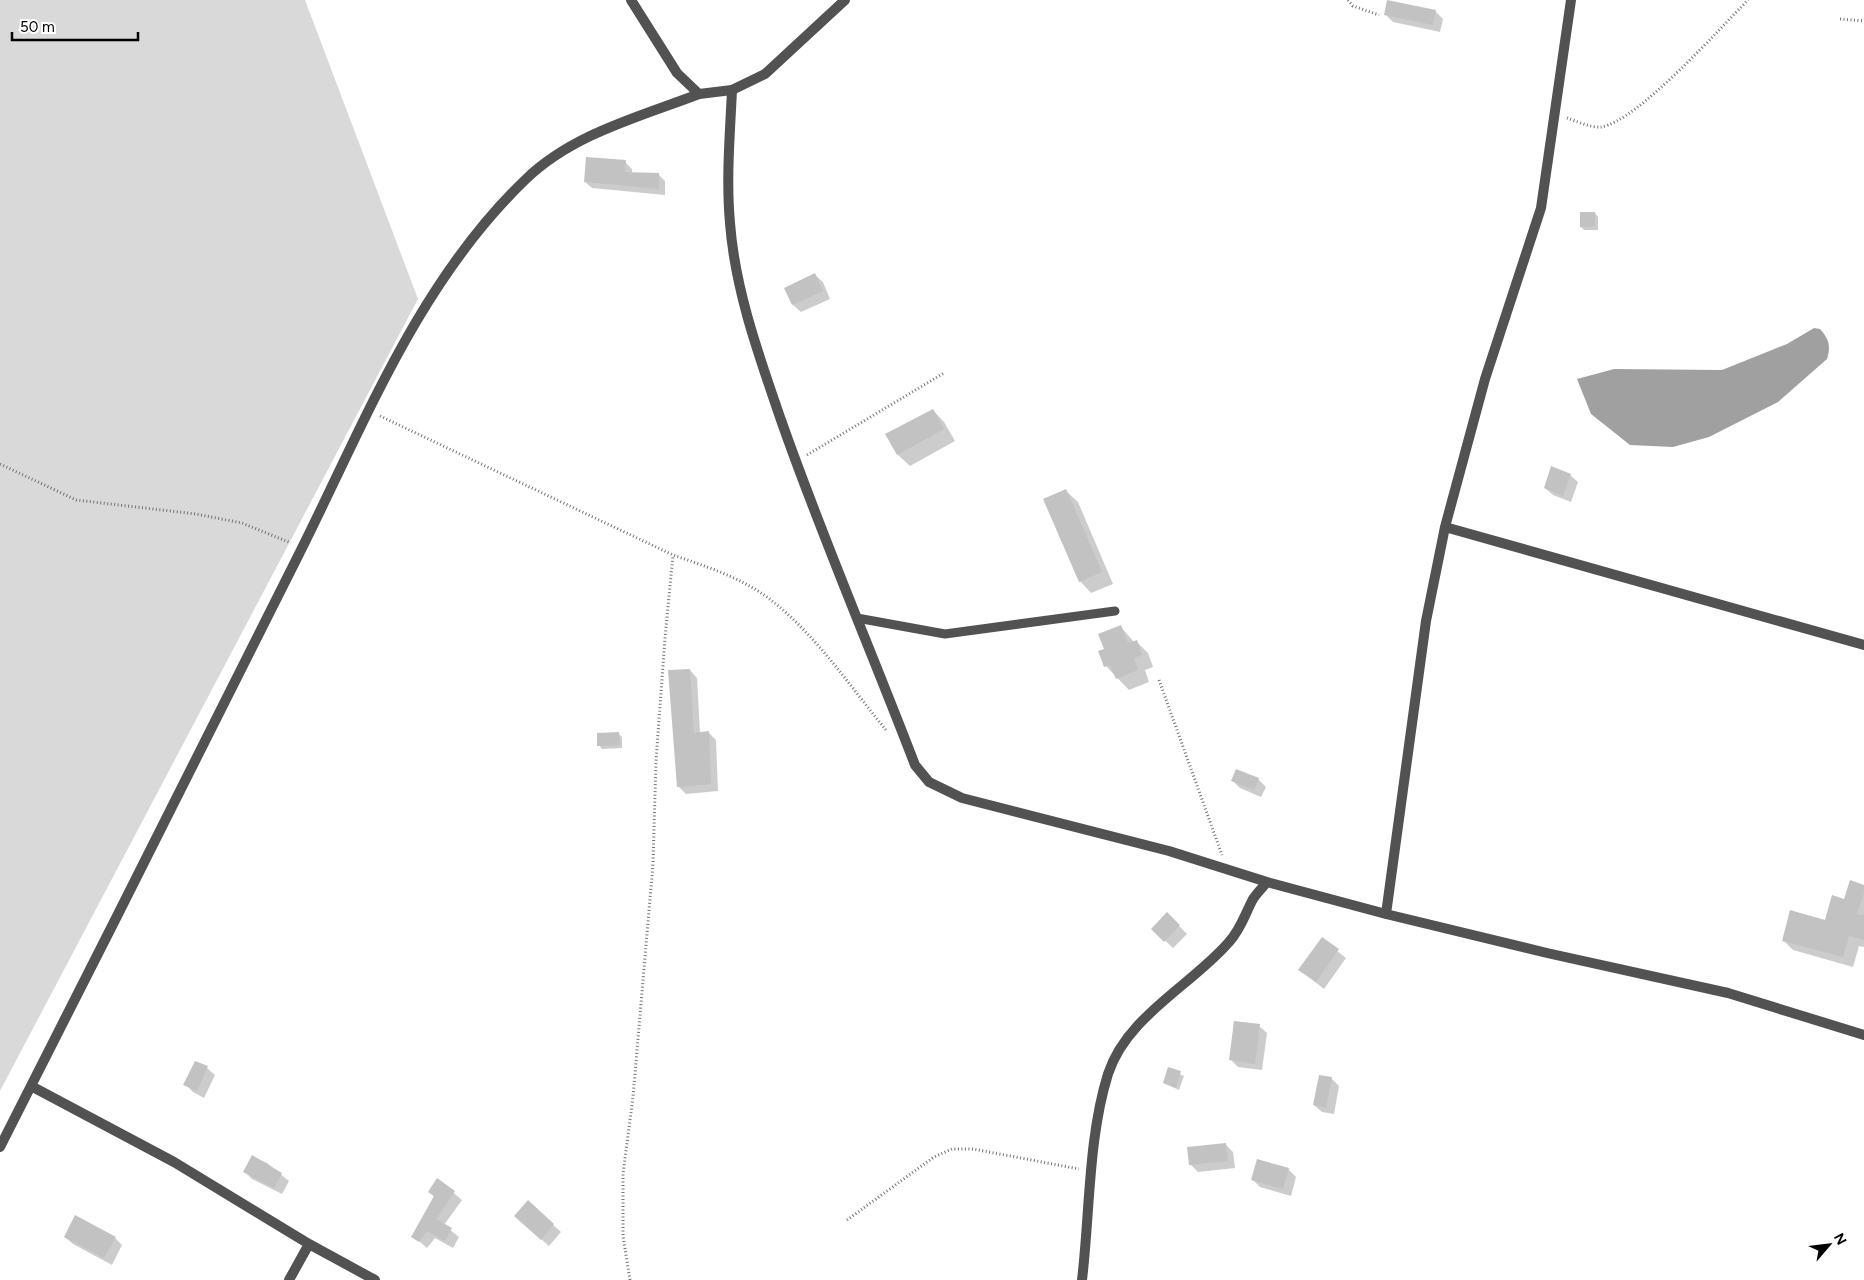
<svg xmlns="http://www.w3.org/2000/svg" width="1864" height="1280" viewBox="0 0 1864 1280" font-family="Figtree,sans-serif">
  <rect width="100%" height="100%" fill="#fff"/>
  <path fill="#d9d9d9" d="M 0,0 L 305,0 L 418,299 L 0,1091 Z"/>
  <path fill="#a0a0a0" d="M 1814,328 L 1820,329 C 1829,339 1831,346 1827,359 L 1778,402 L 1709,437 L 1673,447 L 1630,445 L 1591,414 L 1577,379 L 1614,369 L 1722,370 L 1787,344 Z"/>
  <path fill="#0003" d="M 1435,11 L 1443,19 L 1440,32 L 1393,22 L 1386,15 Z
    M 625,162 L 632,169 L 632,173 L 658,174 L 665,181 L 665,195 L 592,188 L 585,182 Z
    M 1595,213 L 1598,217 L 1598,230 L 1584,230 L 1581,227 Z
    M 815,275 L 823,282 L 830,299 L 801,312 L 793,305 L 786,288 Z
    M 933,410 L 944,422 L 955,441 L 910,466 L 898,455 L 887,435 Z
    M 1570,475 L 1578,482 L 1571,502 L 1553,495 L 1545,488 Z
    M 1066,491 L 1078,502 L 1113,584 L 1091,593 L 1080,581 Z
    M 1120,626 L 1134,642 L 1136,641 L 1148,653 L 1153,667 L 1145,670 L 1149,682 L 1129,690 L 1106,666 L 1105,649 Z
    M 690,670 L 697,678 L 700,733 L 708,732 L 716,740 L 718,791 L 686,794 L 678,786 Z
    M 618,733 L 622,737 L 622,748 L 602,749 L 599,745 Z
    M 1258,779 L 1266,787 L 1261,797 L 1240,788 L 1233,781 Z
    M 1864,886 L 1864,947 L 1859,946 L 1853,967 L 1793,950 L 1783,940 L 1826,922 L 1845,900 Z
    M 1167,914 L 1187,934 L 1173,948 L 1153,929 Z
    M 1322,939 L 1346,958 L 1324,989 L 1300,970 Z
    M 1259,1026 L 1267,1033 L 1262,1070 L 1238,1067 L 1230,1059 Z
    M 207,1068 L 215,1075 L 204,1098 L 193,1092 L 185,1084 Z
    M 1169,1069 L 1184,1076 L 1179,1090 L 1164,1083 Z
    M 1331,1078 L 1339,1086 L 1334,1114 L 1322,1112 L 1314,1105 Z
    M 1225,1144 L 1233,1152 L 1235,1168 L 1198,1172 L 1190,1164 Z
    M 252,1156 L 267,1163 L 289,1181 L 282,1194 L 252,1179 L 245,1172 Z
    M 1288,1169 L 1296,1177 L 1291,1196 L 1260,1187 L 1252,1179 Z
    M 438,1180 L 462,1200 L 444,1225 L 459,1237 L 453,1248 L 435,1238 L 427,1248 L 413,1236 L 435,1197 L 429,1192 Z
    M 528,1202 L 561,1232 L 549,1246 L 523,1223 Z
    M 65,1237 L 115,1238 L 122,1245 L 112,1265 L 73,1244 Z"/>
  <path fill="#c2c2c2" d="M 1387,0 L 1436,10 L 1433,25 L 1384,15 Z
    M 586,157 L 626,160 L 625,172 L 659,173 L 659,189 L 584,182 Z
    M 1580,212 L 1595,212 L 1595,227 L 1580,227 Z
    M 815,273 L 823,291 L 792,305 L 784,288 Z
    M 933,409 L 944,429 L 897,455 L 885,434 Z
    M 1551,466 L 1571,474 L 1563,496 L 1544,488 Z
    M 1066,489 L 1102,572 L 1079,582 L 1043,499 Z
    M 1121,625 L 1128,643 L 1137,640 L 1142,655 L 1134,658 L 1138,670 L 1116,679 L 1110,665 L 1104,667 L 1098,651 L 1104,649 L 1098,634 Z
    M 690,669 L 694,733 L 709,731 L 711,784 L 677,787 L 668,670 Z
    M 619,732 L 620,745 L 597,746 L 597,733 Z
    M 1236,769 L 1259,778 L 1254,790 L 1231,781 Z
    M 1850,880 L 1864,885 L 1864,893 L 1857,914 L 1864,915 L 1864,940 L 1849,936 L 1843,957 L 1782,941 L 1790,910 L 1825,920 L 1832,895 L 1844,899 Z
    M 1167,912 L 1180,925 L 1164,942 L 1151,929 Z
    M 1322,937 L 1339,949 L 1316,982 L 1298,970 Z
    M 1234,1021 L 1260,1024 L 1255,1064 L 1229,1060 Z
    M 195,1061 L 208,1066 L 197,1091 L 183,1085 Z
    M 1168,1067 L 1181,1071 L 1176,1088 L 1163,1083 Z
    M 1319,1075 L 1332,1077 L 1326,1108 L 1313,1105 Z
    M 1226,1143 L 1228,1161 L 1189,1165 L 1187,1147 Z
    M 252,1155 L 282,1173 L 274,1188 L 243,1172 Z
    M 1257,1159 L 1289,1168 L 1283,1189 L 1251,1180 Z
    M 437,1178 L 455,1191 L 436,1219 L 452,1228 L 445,1241 L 427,1231 L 419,1242 L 411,1237 L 434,1196 L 428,1192 Z
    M 528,1200 L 554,1224 L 541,1240 L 514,1216 Z
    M 75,1215 L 116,1237 L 104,1258 L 64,1237 Z"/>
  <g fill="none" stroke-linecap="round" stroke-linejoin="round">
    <path stroke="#747474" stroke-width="3" stroke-dasharray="1 2.5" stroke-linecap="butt" d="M 1348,0 L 1353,6 L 1379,15
      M 1840,19 L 1864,21
      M 1567,118 C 1576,121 1591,128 1601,127 C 1638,121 1719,29 1748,0
      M 380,416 L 673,555 C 705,566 739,577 767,597 C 814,632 849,685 886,730
      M 807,455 L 944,373
      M 0,464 L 76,500 L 196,514 L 242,523 L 291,543
      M 1159,680 L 1222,855
      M 847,1220 L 934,1157 L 952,1149 L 973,1149 L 1079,1169
      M 630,1280 L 623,1236 L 623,1174 L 633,1097 L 653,864 L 656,761 L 665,638 L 673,555"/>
    <path stroke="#525252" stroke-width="9" d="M 857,618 L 945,634 L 1115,611"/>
    <path stroke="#525252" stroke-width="10" d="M 732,90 C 730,134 726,179 730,223 C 735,290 759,356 781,420 C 822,537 871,650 915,765 L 929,782 L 962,798 L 1169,851 L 1267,882 L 1386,914 L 1547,953 L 1728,993 L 1864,1035
      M 1445,527 L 1864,645
      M 1386,914 L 1426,621 L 1445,527 L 1485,379 L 1541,208 L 1571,0
      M 31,1086 L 174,1162 L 309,1244 L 375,1280
      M 0,1147 C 99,953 196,759 294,564 C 362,430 415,286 525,180 C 572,134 639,117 699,94
      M 289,1280 L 309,1244
      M 1082,1280 C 1090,1213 1088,1138 1108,1074 C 1127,1016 1192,985 1229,942 C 1241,929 1245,914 1253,899 C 1257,893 1263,887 1267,882"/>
    <path stroke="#525252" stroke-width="10" d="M 631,0 L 677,73 L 699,94 L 732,90 L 765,74 L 845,0"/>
  </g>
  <g transform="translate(1829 1245) rotate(62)" stroke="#ffffff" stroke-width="4" paint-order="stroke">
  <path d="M0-4L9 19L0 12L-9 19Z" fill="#000000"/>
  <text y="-8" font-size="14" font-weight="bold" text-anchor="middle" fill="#000000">N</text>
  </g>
  <path d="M12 32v8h126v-8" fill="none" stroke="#000000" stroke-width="2.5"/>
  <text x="20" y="32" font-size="15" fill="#000000" stroke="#ffffff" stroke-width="4" paint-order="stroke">50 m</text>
</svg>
